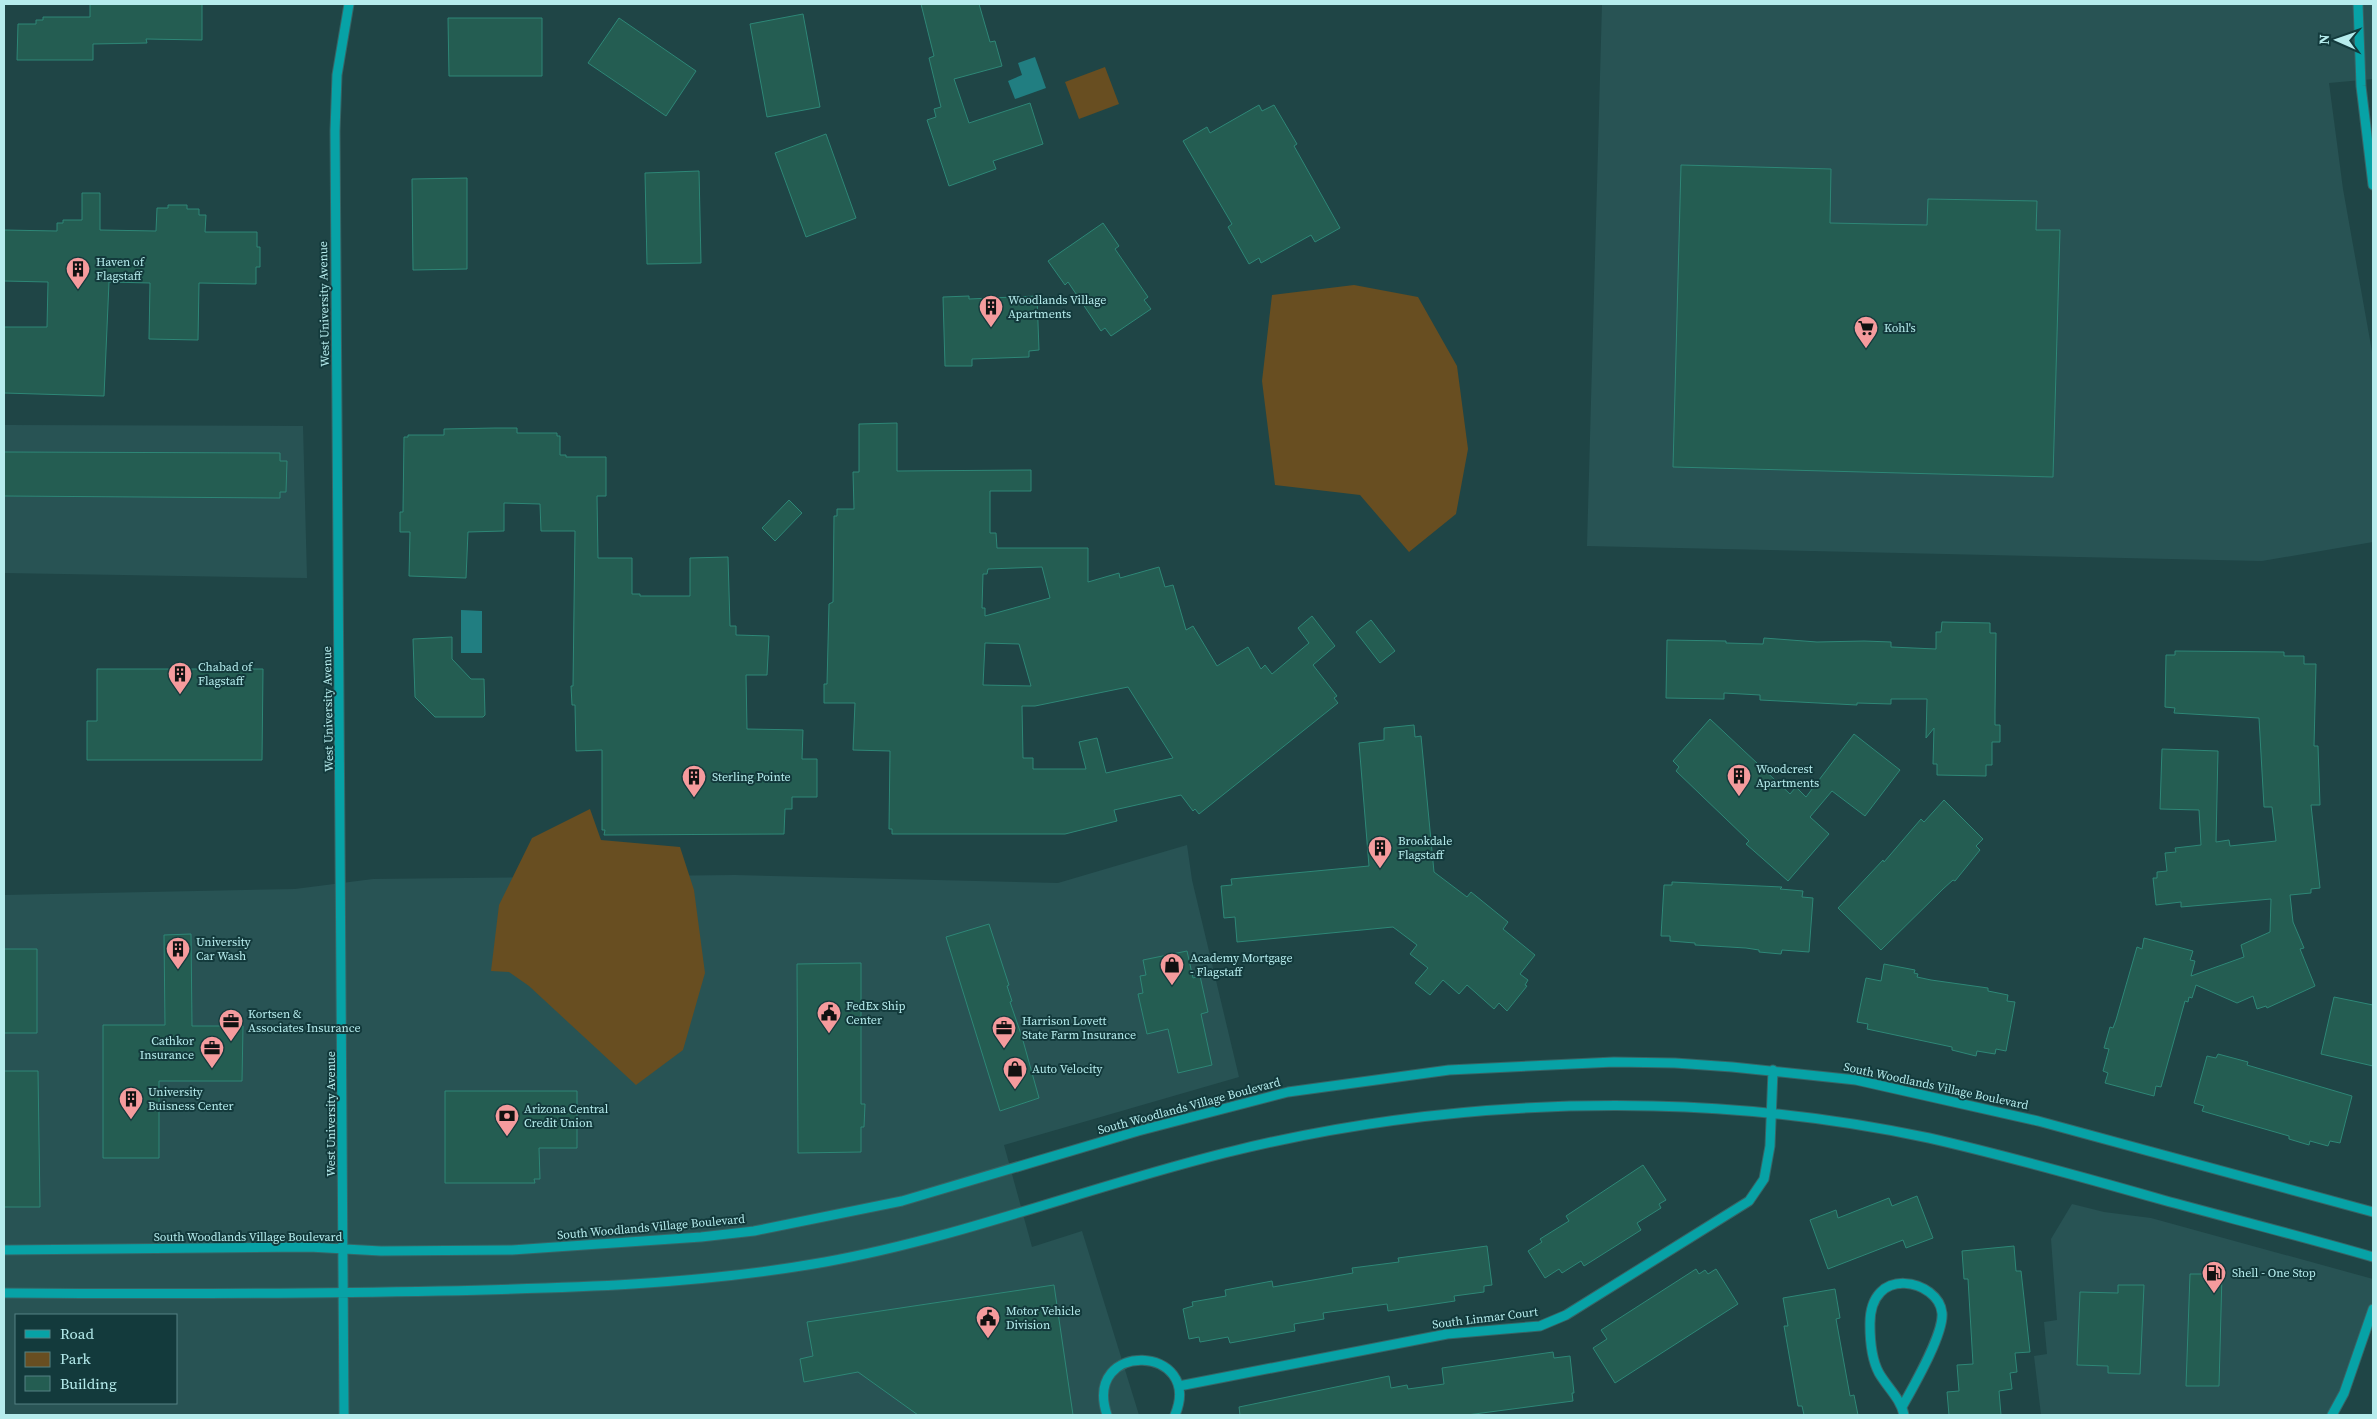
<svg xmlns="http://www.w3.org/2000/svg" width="2377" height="1419" viewBox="0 0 2377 1419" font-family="'Source Serif 4',serif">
  <rect width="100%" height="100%" fill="#1f4546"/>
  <path fill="#285354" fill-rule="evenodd" d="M 1602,4 L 2373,4 L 2373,79 L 2329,83 L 2343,189 L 2373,357 L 2373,542 L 2262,561 L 1587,546 Z
    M 4,425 L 303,426 L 307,578 L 4,573 Z
    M 1187,845 L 1192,880 L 1239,1077 L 1004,1145 L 1032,1247 L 1082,1231 L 1139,1415 L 4,1415 L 4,895 L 295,889 L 373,879 L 735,875 L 1058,883 ZM 16,1315 L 176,1315 L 176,1403 L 16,1403 Z
    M 2072,1204 L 2104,1212 L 2151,1218 L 2373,1279 L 2373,1310 L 2332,1415 L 2041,1415 L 2034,1356 L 2047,1354 L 2044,1322 L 2057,1320 L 2051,1239 Z"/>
  <path fill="#684e21" d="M 1105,67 L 1119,104 L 1079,119 L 1065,82 Z
    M 1354,285 L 1418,297 L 1457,366 L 1468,449 L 1456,514 L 1409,552 L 1360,495 L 1275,485 L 1262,381 L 1272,295 Z
    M 590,809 L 601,840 L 680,847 L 694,890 L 705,973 L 683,1050 L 636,1085 L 529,986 L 509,972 L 491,971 L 499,905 L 532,838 Z"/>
  <path fill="#217e81" d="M 1035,57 L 1046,88 L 1015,99 L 1008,81 L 1022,75 L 1018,63 Z
    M 461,610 L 482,611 L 482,653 L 461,653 Z"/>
  <path fill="#245d52" stroke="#2e8777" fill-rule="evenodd" d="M 90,4 L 202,4 L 202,40 L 146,39 L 147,43 L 93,44 L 93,60 L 17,60 L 18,24 L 36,24 L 36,20 L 43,20 L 43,17 L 90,17 Z
    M 921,4 L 979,4 L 990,42 L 995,41 L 1002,66 L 954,79 L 969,123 L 1030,103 L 1043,144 L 993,161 L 996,169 L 949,186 L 927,120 L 936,117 L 934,109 L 941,107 L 929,58 L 934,56 Z
    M 803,14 L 820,107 L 767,117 L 750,24 Z
    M 448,18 L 542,18 L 542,76 L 449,76 Z
    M 619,18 L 696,71 L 666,116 L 588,63 Z
    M 1259,105 L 1262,111 L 1274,105 L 1297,144 L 1294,146 L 1340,228 L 1315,242 L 1311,235 L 1261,263 L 1259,258 L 1249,264 L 1228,227 L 1232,224 L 1183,141 L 1207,127 L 1210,133 Z
    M 826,134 L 856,218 L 806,237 L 775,153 Z
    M 1681,165 L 1831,169 L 1830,223 L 1927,225 L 1928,199 L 2037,201 L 2036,230 L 2060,230 L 2053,477 L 1673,467 Z
    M 699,171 L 701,263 L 647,264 L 645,173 Z
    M 467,178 L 467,269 L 413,270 L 412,179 Z
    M 82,193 L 100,193 L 100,230 L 156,231 L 157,208 L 168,208 L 168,205 L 187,205 L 187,209 L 199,209 L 199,215 L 206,215 L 205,232 L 257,232 L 257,247 L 260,247 L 260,267 L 256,267 L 256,284 L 199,283 L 198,340 L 149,339 L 150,283 L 109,282 L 104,396 L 4,393 L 4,327 L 47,327 L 48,282 L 4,281 L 4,230 L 57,231 L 57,223 L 63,223 L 63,220 L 82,220 Z
    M 1103,223 L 1119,246 L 1115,249 L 1148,297 L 1144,300 L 1151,309 L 1111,336 L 1105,328 L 1101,331 L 1068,282 L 1065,285 L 1048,261 Z
    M 969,296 L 969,299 L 1037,296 L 1039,350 L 1029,351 L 1029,357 L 972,359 L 972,366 L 945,366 L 943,297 Z
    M 897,423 L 897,471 L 1031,470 L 1031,491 L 990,491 L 990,533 L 996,533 L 997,548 L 1088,548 L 1088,582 L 1119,573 L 1120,578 L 1159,567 L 1165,587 L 1173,585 L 1186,630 L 1193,626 L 1217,666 L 1248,647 L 1261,669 L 1265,665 L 1272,674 L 1309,643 L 1298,628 L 1312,616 L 1335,646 L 1313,665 L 1337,696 L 1334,698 L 1338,703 L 1199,814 L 1195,809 L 1193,811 L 1181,795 L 1114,810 L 1117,821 L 1065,834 L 892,834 L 892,829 L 889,829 L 890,751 L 853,750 L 855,703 L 824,703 L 824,684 L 827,684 L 829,604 L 833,602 L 834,516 L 837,516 L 837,509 L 854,509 L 853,472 L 859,472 L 859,424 ZM 1042,567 L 1050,598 L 985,616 L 985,608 L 982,608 L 983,574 L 987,574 L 988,569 ZM 985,643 L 1019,644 L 1031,686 L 983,685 ZM 1128,687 L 1173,758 L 1106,773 L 1097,738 L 1079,742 L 1086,769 L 1033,769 L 1033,758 L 1023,758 L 1022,706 L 1035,706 Z
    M 495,428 L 517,428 L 517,433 L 557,433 L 557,436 L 560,436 L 560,455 L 566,455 L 566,457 L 606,457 L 606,496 L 597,496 L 598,558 L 632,558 L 632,594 L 640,594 L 640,596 L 690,596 L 690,558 L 728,557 L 730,626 L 736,626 L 736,635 L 769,636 L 767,675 L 746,675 L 747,729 L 803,730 L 802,759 L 817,759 L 817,797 L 792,797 L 792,809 L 785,809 L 784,834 L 604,835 L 605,830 L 602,830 L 602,750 L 576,751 L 575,705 L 572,705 L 571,686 L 573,686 L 575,531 L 541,531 L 540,504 L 504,503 L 504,531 L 468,532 L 466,578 L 409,576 L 410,532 L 400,532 L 400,512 L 403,512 L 404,437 L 408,437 L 408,435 L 444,435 L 444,429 Z
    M 4,452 L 280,453 L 280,461 L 287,461 L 286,492 L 280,492 L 280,498 L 4,496 Z
    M 789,500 L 802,513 L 775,541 L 762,528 Z
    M 1371,620 L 1395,651 L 1380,663 L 1356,632 Z
    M 1942,622 L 1990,623 L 1990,633 L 1996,633 L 1995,711 L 1995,725 L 2000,725 L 2000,742 L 1992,742 L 1992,765 L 1986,765 L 1986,776 L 1937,775 L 1937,764 L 1933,764 L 1934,728 L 1926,738 L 1927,699 L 1891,699 L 1891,704 L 1857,703 L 1857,705 L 1760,700 L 1760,695 L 1724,693 L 1724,699 L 1666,698 L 1667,640 L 1726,641 L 1726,643 L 1763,644 L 1764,638 L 1817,642 L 1864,641 L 1891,642 L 1891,647 L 1936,649 L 1936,632 L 1941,632 Z
    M 452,637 L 452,659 L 471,679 L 484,679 L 485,715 L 483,717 L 435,717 L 415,697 L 413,639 Z
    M 2175,651 L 2284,652 L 2284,656 L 2304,656 L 2304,664 L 2316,664 L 2314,746 L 2318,746 L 2320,805 L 2311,805 L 2320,888 L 2311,889 L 2311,893 L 2290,895 L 2293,922 L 2304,948 L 2300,949 L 2315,986 L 2267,1008 L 2266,1006 L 2257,1009 L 2253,996 L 2237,1003 L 2196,985 L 2192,998 L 2189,997 L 2188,1002 L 2185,1001 L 2161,1087 L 2156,1086 L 2154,1096 L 2105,1083 L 2108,1073 L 2103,1071 L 2109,1049 L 2104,1048 L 2110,1027 L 2113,1028 L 2116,1020 L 2137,947 L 2142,949 L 2144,938 L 2193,951 L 2190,960 L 2195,961 L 2191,976 L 2244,957 L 2241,945 L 2270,932 L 2271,899 L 2181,907 L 2181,902 L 2156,905 L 2153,878 L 2157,878 L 2157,872 L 2167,871 L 2165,853 L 2176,852 L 2175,848 L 2201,845 L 2199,810 L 2160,809 L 2162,749 L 2218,751 L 2216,842 L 2229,840 L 2230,846 L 2276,841 L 2272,807 L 2264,807 L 2259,718 L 2174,713 L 2175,708 L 2165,707 L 2166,655 L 2175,655 Z
    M 97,669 L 263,669 L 262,760 L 87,760 L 87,721 L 97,721 Z
    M 1710,719 L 1790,794 L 1796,787 L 1806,797 L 1854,734 L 1900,770 L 1865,816 L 1832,791 L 1810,817 L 1829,834 L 1788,881 L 1746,844 L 1749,841 L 1676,771 L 1679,767 L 1673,761 Z
    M 1414,725 L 1415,737 L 1421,736 L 1434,872 L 1467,897 L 1471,892 L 1508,922 L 1503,929 L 1535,955 L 1520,974 L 1528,980 L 1525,985 L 1527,986 L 1507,1011 L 1499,1003 L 1494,1009 L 1467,985 L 1459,994 L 1443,980 L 1430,995 L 1415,983 L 1428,968 L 1410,954 L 1417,945 L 1393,927 L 1237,942 L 1235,917 L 1224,918 L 1221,886 L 1232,885 L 1231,879 L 1369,866 L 1359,743 L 1384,740 L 1384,728 Z
    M 1944,800 L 1983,839 L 1976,846 L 1980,850 L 1955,881 L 1953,880 L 1943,889 L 1881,950 L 1838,908 L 1883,860 L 1884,862 L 1921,819 L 1924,822 Z
    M 1672,882 L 1782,887 L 1780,889 L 1803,891 L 1802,897 L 1813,898 L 1809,952 L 1782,950 L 1781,954 L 1759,952 L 1759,950 L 1746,948 L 1695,945 L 1695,943 L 1670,941 L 1670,936 L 1661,936 L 1664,885 L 1672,885 Z
    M 989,924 L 1009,985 L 1007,986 L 1012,1001 L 1010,1002 L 1022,1037 L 1039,1098 L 1000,1111 L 946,937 Z
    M 191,934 L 192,1026 L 243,1026 L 242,1081 L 159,1081 L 159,1158 L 103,1158 L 103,1025 L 165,1025 L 164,935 Z
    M 4,949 L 37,949 L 37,1033 L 4,1033 Z
    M 1187,951 L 1193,978 L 1200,976 L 1208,1012 L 1201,1014 L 1212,1065 L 1178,1073 L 1168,1029 L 1147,1034 L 1138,994 L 1143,993 L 1140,976 L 1146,975 L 1143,960 Z
    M 861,963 L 861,1104 L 865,1104 L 864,1127 L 861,1127 L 861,1152 L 798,1153 L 797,964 Z
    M 1884,964 L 1915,970 L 1914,973 L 1918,974 L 1917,977 L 1931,980 L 1988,988 L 1988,991 L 2008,995 L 2007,1001 L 2015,1002 L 2006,1051 L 1996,1049 L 1995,1054 L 1977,1051 L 1976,1056 L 1952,1050 L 1952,1047 L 1867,1029 L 1868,1024 L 1857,1022 L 1866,978 L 1881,981 Z
    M 2334,997 L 2373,1005 L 2373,1066 L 2321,1054 Z
    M 2218,1054 L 2248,1062 L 2247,1065 L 2352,1096 L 2340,1143 L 2330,1141 L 2328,1146 L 2310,1141 L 2309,1145 L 2289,1139 L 2289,1136 L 2202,1111 L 2204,1106 L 2194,1103 L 2207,1056 L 2216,1058 Z
    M 4,1071 L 38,1071 L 40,1207 L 4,1207 Z
    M 445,1091 L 577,1091 L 577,1148 L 539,1148 L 540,1179 L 534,1179 L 535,1183 L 445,1183 Z
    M 1643,1165 L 1666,1200 L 1659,1204 L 1661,1208 L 1637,1223 L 1641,1230 L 1584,1266 L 1581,1261 L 1562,1273 L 1559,1269 L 1545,1278 L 1528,1251 L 1542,1242 L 1540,1239 L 1569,1221 L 1566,1216 Z
    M 1917,1196 L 1933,1238 L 1906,1248 L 1903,1240 L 1828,1269 L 1810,1220 L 1836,1210 L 1838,1218 L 1889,1198 L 1892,1206 Z
    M 1487,1246 L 1492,1285 L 1484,1286 L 1484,1292 L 1454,1296 L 1455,1301 L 1388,1311 L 1387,1304 L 1323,1313 L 1324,1319 L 1294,1324 L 1295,1331 L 1230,1343 L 1228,1337 L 1200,1342 L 1199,1337 L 1189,1339 L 1183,1309 L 1193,1306 L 1192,1302 L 1226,1296 L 1225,1290 L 1272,1281 L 1273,1287 L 1353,1273 L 1352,1268 L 1399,1262 L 1398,1258 Z
    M 2014,1246 L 2016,1271 L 2021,1271 L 2030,1352 L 2015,1353 L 2017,1372 L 2010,1373 L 2012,1389 L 1999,1391 L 2001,1415 L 1949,1415 L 1947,1392 L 1959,1391 L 1957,1365 L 1973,1364 L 1968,1279 L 1964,1279 L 1962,1251 Z
    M 1696,1269 L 1699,1274 L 1705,1270 L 1708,1274 L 1716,1269 L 1738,1304 L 1615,1383 L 1593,1348 L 1607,1339 L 1601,1330 Z
    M 2190,1274 L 2222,1274 L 2219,1386 L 2186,1386 Z
    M 1054,1285 L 1073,1415 L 918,1415 L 858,1372 L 804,1382 L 800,1359 L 813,1356 L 807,1322 Z
    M 2118,1285 L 2144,1285 L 2140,1374 L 2108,1373 L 2108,1366 L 2077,1365 L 2080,1292 L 2118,1293 Z
    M 1835,1289 L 1840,1318 L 1836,1319 L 1850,1396 L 1854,1395 L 1858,1415 L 1804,1415 L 1802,1406 L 1798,1406 L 1784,1326 L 1788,1326 L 1783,1298 Z
    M 1553,1352 L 1554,1358 L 1570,1356 L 1574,1393 L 1572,1393 L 1573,1401 L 1467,1415 L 1240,1415 L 1239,1407 L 1389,1376 L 1391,1388 L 1407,1385 L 1408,1389 L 1444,1384 L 1442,1368 Z"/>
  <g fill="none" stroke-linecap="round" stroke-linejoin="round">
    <defs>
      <path id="minor" d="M 2358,4 L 2361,86 L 2373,185
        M 4,1250 L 309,1247 L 381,1251 L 512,1250 L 701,1237 L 754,1231 L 902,1201 L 1138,1131 L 1288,1092 L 1449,1070 L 1614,1062 L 1675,1063 L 1732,1067 L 1856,1080 L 2038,1121 L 2373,1212
        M 4,1293 C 149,1294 294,1294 439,1291 C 569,1288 697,1285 825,1262 C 964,1237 1096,1184 1233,1151 C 1371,1117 1512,1103 1653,1106 C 1745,1108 1839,1119 1929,1138 C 2008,1156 2086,1178 2163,1200 C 2233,1219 2304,1237 2373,1257
        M 1179,1386 L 1447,1334 L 1540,1326 L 1566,1315 L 1749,1201 L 1764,1179 L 1770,1146 L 1773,1070
        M 1902,1407 C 1913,1387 1944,1334 1942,1313 C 1939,1280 1869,1263 1870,1325 C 1870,1340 1872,1360 1879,1373 C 1887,1387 1901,1399 1904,1415
        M 344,1415 L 335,131 L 337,75 L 349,4
        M 1107,1415 C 1082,1339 1204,1345 1175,1415
        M 2332,1415 L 2344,1393 L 2373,1309"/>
    </defs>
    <use href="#minor" stroke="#376566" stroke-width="11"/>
    <use href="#minor" stroke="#07a2a6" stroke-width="9"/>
  </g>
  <defs>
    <symbol id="building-pin" viewBox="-11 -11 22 30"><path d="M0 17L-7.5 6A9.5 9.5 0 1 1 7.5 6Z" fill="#f59b9d" stroke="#133a3c"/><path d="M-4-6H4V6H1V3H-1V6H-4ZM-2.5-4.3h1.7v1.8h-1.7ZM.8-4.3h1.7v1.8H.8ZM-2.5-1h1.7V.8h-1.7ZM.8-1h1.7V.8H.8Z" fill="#111"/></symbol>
    <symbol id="supermarket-pin" viewBox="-11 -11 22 30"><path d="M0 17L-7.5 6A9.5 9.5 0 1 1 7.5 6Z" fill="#f59b9d" stroke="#133a3c"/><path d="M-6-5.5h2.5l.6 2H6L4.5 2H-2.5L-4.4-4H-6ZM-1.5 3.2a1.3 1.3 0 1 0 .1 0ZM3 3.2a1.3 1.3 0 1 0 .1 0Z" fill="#111"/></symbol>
    <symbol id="shop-pin" viewBox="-11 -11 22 30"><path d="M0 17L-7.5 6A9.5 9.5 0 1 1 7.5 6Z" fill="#f59b9d" stroke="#133a3c"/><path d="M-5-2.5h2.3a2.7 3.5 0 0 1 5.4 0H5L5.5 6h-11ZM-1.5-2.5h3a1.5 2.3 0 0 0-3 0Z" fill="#111"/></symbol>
    <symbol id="civic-pin" viewBox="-11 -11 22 30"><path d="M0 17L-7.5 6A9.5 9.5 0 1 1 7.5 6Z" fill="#f59b9d" stroke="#133a3c"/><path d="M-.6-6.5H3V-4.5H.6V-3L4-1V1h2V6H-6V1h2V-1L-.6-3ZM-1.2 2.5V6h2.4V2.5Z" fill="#111"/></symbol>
    <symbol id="office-pin" viewBox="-11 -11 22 30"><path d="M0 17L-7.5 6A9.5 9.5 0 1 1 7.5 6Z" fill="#f59b9d" stroke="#133a3c"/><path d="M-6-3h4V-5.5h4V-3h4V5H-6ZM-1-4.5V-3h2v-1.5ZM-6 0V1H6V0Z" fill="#111"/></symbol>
    <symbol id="bank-pin" viewBox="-11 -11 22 30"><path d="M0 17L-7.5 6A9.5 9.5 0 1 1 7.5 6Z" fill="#f59b9d" stroke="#133a3c"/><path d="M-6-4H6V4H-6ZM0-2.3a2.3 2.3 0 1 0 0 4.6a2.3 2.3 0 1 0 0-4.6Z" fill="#111"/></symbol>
    <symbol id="fuel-pin" viewBox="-11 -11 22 30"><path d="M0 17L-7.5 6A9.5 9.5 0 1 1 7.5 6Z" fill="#f59b9d" stroke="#133a3c"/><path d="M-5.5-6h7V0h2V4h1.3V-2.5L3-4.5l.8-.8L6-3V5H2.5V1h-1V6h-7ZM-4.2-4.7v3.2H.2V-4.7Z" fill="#111"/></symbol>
  </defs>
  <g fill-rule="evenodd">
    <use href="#building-pin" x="64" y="255" width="28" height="38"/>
    <use href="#building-pin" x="977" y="293" width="28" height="38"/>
    <use href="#supermarket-pin" x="1852" y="314" width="28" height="38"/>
    <use href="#building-pin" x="166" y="660" width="28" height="38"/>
    <use href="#building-pin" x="1725" y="762" width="28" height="38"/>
    <use href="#building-pin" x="680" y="763" width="28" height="38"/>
    <use href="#building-pin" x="1366" y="834" width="28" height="38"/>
    <use href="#building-pin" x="164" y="935" width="28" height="38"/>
    <use href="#shop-pin" x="1158" y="951" width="28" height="38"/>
    <use href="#civic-pin" x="815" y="999" width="28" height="38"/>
    <use href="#office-pin" x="217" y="1007" width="28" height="38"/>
    <use href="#office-pin" x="990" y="1014" width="28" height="38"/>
    <use href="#office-pin" x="198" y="1034" width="28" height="38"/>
    <use href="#shop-pin" x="1001" y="1055" width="28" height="38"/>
    <use href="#building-pin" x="117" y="1085" width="28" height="38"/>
    <use href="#bank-pin" x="493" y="1102" width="28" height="38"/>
    <use href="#fuel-pin" x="2200" y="1259" width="28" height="38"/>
    <use href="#civic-pin" x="974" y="1304" width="28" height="38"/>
  </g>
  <g text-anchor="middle" stroke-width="4" stroke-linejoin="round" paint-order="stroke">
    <g font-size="12" fill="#b6eced" stroke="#133a3c" text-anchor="start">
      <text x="96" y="266">Haven of<tspan x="96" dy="14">Flagstaff</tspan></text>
      <text x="1008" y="304">Woodlands Village<tspan x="1008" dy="14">Apartments</tspan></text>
      <text x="1884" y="332">Kohl's</text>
      <text x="198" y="671">Chabad of<tspan x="198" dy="14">Flagstaff</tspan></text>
      <text x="1756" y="773">Woodcrest<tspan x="1756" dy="14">Apartments</tspan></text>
      <text x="712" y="781">Sterling Pointe</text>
      <text x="1398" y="845">Brookdale<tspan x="1398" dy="14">Flagstaff</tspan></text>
      <text x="196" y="946">University<tspan x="196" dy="14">Car Wash</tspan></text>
      <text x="1190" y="962">Academy Mortgage<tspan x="1190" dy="14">- Flagstaff</tspan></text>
      <text x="846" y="1010">FedEx Ship<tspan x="846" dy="14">Center</tspan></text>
      <text x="248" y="1018">Kortsen &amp;<tspan x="248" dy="14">Associates Insurance</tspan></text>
      <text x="1022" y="1025">Harrison Lovett<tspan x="1022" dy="14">State Farm Insurance</tspan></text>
      <text x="194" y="1045" text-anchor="end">Cathkor<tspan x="194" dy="14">Insurance</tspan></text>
      <text x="1032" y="1073">Auto Velocity</text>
      <text x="148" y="1096">University<tspan x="148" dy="14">Buisness Center</tspan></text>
      <text x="524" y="1113">Arizona Central<tspan x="524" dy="14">Credit Union</tspan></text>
      <text x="2232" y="1277">Shell - One Stop</text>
      <text x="1006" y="1315">Motor Vehicle<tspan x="1006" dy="14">Division</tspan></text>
    </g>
    <g font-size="12" fill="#b6eced" stroke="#133a3c">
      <text transform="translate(324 304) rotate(-91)" y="4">West University Avenue</text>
      <text transform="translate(328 709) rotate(-91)" y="4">West University Avenue</text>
      <text transform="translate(1936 1086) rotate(12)" y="4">South Woodlands Village Boulevard</text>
      <text transform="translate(1189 1106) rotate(-15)" y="4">South Woodlands Village Boulevard</text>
      <text transform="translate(331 1114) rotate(-90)" y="4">West University Avenue</text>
      <text transform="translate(651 1227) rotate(-5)" y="4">South Woodlands Village Boulevard</text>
      <text x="248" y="1241">South Woodlands Village Boulevard</text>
      <text transform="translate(1485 1318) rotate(-7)" y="4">South Linmar Court</text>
    </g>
  </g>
  <rect width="2377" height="1419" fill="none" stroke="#b6eced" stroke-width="10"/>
  <rect x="15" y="1314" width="162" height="90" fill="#133a3c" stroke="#548183"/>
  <rect x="25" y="1330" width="25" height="8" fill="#07a2a6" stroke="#548183"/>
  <text x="60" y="1339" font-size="15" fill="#b6eced">Road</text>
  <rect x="25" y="1352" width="25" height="15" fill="#684e21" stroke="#548183"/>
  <text x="60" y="1364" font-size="15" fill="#b6eced">Park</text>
  <rect x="25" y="1376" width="25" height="15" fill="#245d52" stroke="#548183"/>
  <text x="60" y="1389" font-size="15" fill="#b6eced">Building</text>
  <g transform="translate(2337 40) rotate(272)" stroke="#133a3c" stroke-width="4" paint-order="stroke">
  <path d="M0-4L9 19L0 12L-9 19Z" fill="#b6eced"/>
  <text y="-8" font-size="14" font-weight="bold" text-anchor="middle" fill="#b6eced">N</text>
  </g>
</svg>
